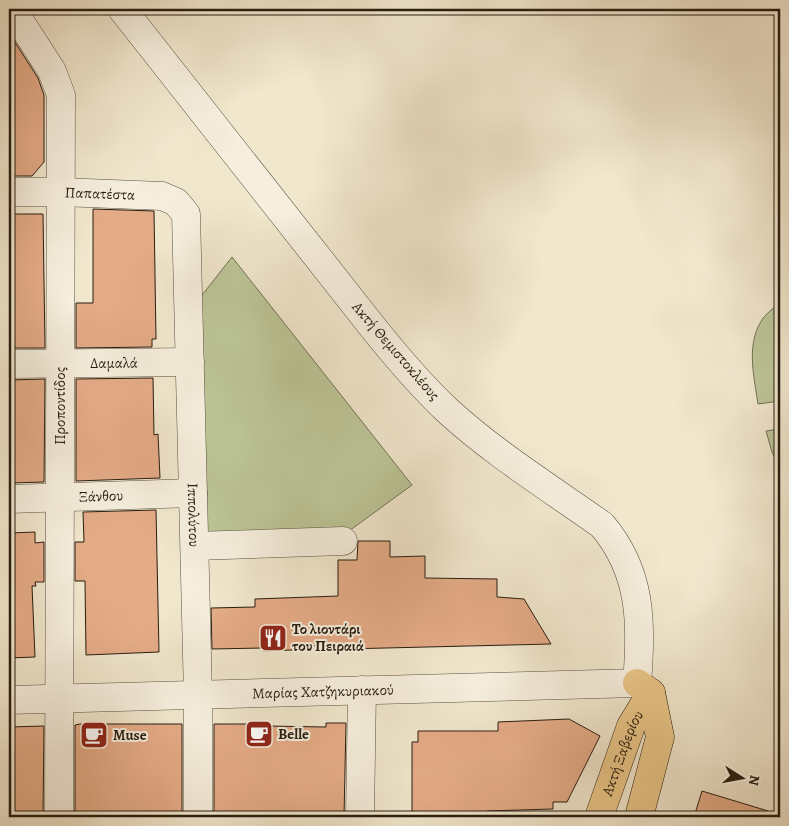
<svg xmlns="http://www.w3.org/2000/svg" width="789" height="826" viewBox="0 0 789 826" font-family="Alegreya,serif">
  <rect width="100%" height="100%" fill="#f1e7cd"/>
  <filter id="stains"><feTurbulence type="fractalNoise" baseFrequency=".004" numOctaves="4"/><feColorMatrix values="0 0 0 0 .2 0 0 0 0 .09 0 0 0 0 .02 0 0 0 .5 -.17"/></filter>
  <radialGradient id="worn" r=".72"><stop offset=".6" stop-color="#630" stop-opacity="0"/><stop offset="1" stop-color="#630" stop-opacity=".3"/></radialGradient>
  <path fill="#bcc597" stroke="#727154" d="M 232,257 L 412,485 L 349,531 L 204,536 L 195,304 Z
    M 776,307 L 780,330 L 780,401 L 758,404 C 754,376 745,342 764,317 C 768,313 771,309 776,307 Z
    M 780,429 L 780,470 L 772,452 L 766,431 Z"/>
  <path fill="#e4ab87" stroke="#281d11" d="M 9,33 L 38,78 L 44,95 L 44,162 L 32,176 L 9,176 Z
    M 93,209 L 154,211 L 156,339 L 152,339 L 152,347 L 76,348 L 76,303 L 93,303 Z
    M 9,214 L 43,214 L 45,348 L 9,348 Z
    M 153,378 L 154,435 L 158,434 L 160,478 L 76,481 L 76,379 Z
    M 45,379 L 44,482 L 9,483 L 9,380 Z
    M 156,510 L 159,652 L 86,655 L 85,581 L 75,581 L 75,542 L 84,542 L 83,512 Z
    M 35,532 L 35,543 L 44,542 L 44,582 L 35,582 L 36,586 L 32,586 L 35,657 L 9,658 L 9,533 Z
    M 358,541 L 390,541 L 390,557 L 425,556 L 425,578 L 497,579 L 497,597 L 524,599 L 551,644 L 344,649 L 344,647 L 293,645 L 294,650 L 263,651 L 263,648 L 212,649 L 211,608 L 255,607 L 255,599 L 338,596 L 338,560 L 357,560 Z
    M 569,719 L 600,736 L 567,802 L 553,802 L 553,809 L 487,811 L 487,817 L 412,817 L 412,742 L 418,742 L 418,731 L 498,731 L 498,722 Z
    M 326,723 L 346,723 L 344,817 L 214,817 L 214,724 L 267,724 L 267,726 L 326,727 Z
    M 80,724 L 182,724 L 182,817 L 75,817 L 75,725 Z
    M 44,726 L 43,817 L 9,817 L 9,727 Z
    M 702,791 L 768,811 L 767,817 L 694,817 Z"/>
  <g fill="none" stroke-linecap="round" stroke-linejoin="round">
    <defs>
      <g id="minor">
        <path d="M 12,9 L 52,71 L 61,95 L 59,817"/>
        <path id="s1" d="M 9,192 L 61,192 L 162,196 L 176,202 L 186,214 L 198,696 L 198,817"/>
        <path id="s2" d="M 9,364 L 190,362"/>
        <path id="s3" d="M 9,499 L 193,493"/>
        <path d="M 195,546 L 343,541"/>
        <path id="s4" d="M 9,700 L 637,683 C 642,624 642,572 602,525 C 550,488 495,454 448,411 C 420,385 395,355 371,325 L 122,9"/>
        <path d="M 360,817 L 362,690"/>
      </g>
      <g id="major">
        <path d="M 637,683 L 651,693 L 660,737 L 639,817"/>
        <path id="s5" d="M 599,817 L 631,726 L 651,693"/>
      </g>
    </defs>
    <use href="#minor" stroke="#5a5040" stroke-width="29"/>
    <use href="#major" stroke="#281d11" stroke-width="29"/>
    <use href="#minor" stroke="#f6efde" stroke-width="28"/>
    <use href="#major" stroke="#e8c486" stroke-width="28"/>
  </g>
  <defs>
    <symbol id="restaurant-square" viewBox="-11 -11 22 22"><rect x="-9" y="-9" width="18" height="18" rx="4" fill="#8f2418" stroke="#f6efde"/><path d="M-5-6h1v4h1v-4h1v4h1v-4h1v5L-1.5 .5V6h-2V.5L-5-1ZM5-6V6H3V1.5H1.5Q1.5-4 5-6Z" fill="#fff"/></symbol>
    <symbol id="cafe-square" viewBox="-11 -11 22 22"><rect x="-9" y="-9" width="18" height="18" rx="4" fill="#8f2418" stroke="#f6efde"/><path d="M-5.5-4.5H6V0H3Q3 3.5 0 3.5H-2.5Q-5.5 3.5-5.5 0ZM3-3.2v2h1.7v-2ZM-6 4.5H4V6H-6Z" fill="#fff"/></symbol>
  </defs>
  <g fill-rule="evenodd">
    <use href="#restaurant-square" x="257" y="622" width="32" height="32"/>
    <use href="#cafe-square" x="243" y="718" width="32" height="32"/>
    <use href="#cafe-square" x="78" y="719" width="32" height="32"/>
  </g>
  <g text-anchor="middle" stroke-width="4" stroke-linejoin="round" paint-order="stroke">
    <g font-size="15" fill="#281d11" stroke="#f6efde">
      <text dy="5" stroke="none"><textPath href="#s1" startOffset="91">Παπατέστα</textPath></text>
      <text transform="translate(396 351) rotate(49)" y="5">Ακτή Θεμιστοκλέους</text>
      <text dy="5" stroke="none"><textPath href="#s2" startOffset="105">Δαμαλά</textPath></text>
      <text transform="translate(60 406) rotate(-90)" y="5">Προποντίδος</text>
      <text dy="5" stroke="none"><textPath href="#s3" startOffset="92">Ξάνθου</textPath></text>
      <text dy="5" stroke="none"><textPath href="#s1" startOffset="485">Ιππολύτου</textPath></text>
      <text dy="5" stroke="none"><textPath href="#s4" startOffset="314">Μαρίας Χατζηκυριακού</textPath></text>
      <text dy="5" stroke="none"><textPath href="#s5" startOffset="68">Ακτή Ξαβερίου</textPath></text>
    </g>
    <g font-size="15" font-weight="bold" fill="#281d11" stroke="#f6efde" text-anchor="start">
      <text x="292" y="634">Το λιοντάρι<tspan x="292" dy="17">του Πειραιά</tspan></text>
      <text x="278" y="739">Belle</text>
      <text x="113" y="740">Muse</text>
    </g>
  </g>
  <rect width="789" height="826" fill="none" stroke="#f1e7cd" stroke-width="30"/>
  <rect x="10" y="10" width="769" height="806" fill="none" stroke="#281d11" stroke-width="2.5"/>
  <rect x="15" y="15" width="759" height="796" fill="none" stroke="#281d11"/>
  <g transform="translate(742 778) rotate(101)" stroke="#f6efde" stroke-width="4" paint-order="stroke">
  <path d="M0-4L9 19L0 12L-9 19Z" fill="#281d11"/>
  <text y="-8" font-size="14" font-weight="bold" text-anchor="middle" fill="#281d11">N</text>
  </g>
  <rect width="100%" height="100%" filter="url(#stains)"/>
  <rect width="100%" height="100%" fill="url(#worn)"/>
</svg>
